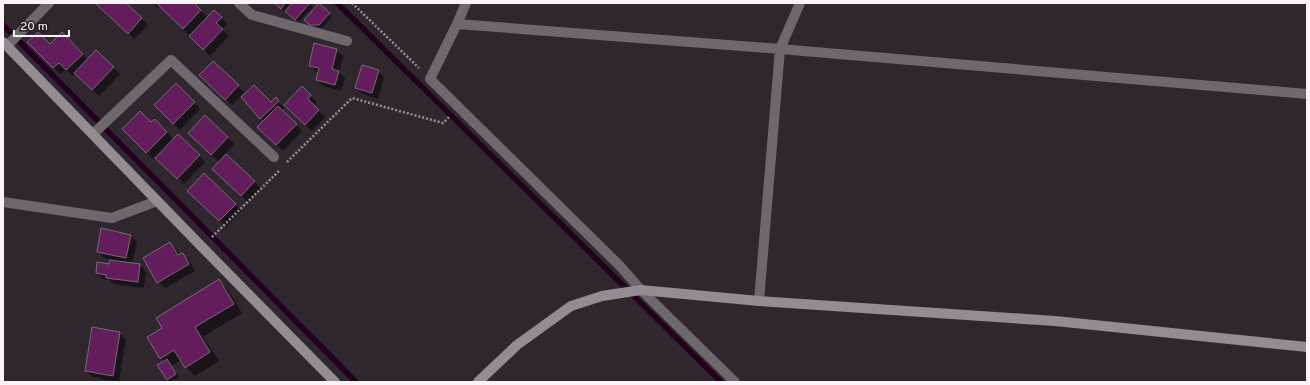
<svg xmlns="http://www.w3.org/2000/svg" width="1310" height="385" viewBox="0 0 1310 385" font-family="Overpass,sans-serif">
  <rect width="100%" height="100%" fill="#30262e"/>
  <path fill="#0007" d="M 97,3 L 124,3 L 148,25 L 134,39 Z
    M 153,3 L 193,3 L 208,18 L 214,11 L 227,24 L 222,30 L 229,36 L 210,56 L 160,6 L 158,8 Z
    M 274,3 L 309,3 L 313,7 L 299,22 Z
    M 329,14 L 332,17 L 322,28 L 314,27 L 306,20 Z
    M 62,34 L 88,60 L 96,51 L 120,74 L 99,96 L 76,73 L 73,76 L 66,69 L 60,74 L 29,42 L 50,46 Z
    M 336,50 L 343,56 L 339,72 L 345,78 L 341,91 L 323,86 L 317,80 L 319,72 L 316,72 L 310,65 Z
    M 213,62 L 244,92 L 232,105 L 201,75 Z
    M 378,71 L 384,77 L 378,99 L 362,94 L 356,87 Z
    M 176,84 L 200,109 L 180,130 L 155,105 Z
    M 302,88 L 317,102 L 314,106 L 325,117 L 312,131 L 292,112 Z
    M 242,98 L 271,103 L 276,99 L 284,108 L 281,111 L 302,131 L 283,151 L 259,127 L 264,121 Z
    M 205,116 L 234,144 L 225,154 L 261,188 L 248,202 L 213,169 L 219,162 L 189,133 Z
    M 155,120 L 174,140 L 178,135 L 205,162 L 184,184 L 155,156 L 153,159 L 124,129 L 151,124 Z
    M 195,197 L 235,204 L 241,211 L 226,227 Z
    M 130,235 L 137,242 L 132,264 L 140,265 L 146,272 L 144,288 L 114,284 L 110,280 L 103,279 L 97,273 L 110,265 L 111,259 L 104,258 L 98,252 Z
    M 170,244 L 177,250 L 180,255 L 182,254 L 189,260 L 195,271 L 165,288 L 158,282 Z
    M 219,280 L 228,290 L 242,313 L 203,337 L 219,361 L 195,376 L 186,367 L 181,360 L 171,366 L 179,377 L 170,382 L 167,380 L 164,362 L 161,358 L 163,328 Z
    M 119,333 L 126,339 L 119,382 L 93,377 L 86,371 Z"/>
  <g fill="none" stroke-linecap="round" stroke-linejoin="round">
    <path stroke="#22011f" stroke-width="5.5" d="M 337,3 L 721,382
      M 3,25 L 356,382"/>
  </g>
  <path fill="#631d5c" stroke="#766b74" d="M 95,3 L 126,3 L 142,18 L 128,34 Z
    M 159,3 L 194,3 L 201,10 L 183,29 L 157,4 Z
    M 274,3 L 285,3 L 281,9 Z
    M 292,3 L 310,3 L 295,20 L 285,11 Z
    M 319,3 L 330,13 L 319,25 L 310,25 L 304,20 Z
    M 214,10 L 222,17 L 216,23 L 223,29 L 203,50 L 189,36 Z
    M 38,32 L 50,44 L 62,32 L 83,54 L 66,70 L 59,63 L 53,68 L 27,42 Z
    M 314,43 L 337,49 L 332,69 L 339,71 L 335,85 L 316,80 L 319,68 L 309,66 Z
    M 96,50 L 114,67 L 92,90 L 74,73 Z
    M 213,61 L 239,85 L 225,100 L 199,75 Z
    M 362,65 L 379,70 L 372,93 L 355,88 Z
    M 176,83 L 195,102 L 173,124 L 154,105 Z
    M 254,85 L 271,102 L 276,97 L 279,101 L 260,119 L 241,97 Z
    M 302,86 L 311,95 L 308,99 L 319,110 L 305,125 L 284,105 Z
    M 278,106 L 297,124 L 276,145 L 257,127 Z
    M 140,111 L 151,122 L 155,119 L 167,132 L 146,153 L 122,129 Z
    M 205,115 L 228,137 L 211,155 L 188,133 Z
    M 178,134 L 200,155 L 177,179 L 155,158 Z
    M 226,154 L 255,181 L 241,196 L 212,169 Z
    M 204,173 L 236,204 L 219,221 L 187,191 Z
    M 101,228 L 131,235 L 126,258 L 97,252 Z
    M 170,242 L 178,255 L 183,253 L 189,264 L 157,283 L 143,258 Z
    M 110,260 L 140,264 L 138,282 L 106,278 L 106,275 L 96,273 L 97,262 L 109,264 Z
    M 219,279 L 234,304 L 195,327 L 210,352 L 185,368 L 174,350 L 160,359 L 147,337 L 162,328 L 156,318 Z
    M 92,327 L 120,332 L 113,376 L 85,371 Z
    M 167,359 L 176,374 L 167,380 L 157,365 Z"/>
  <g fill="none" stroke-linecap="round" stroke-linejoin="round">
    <path stroke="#999197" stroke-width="2.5" stroke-dasharray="2 2" stroke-linecap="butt" d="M 352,3 L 419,68
      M 287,162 L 352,98 L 443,123 L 450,116
      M 212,237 L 280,170"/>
    <path stroke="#6e686d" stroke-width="10" d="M 239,3 L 252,15 L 347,41
      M 466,3 L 457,24 L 430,79 L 620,266 L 641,290 L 735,382
      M 457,24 L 780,49 L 1307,94
      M 7,46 L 49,3
      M 93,134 L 171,60 L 274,157
      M 3,202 L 112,218 L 157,201
      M 759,301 L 780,49 L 800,3"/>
    <path stroke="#948c92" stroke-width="10" d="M 3,42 L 202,247 L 335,382
      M 478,382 L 517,345 L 571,306 L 602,296 L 641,290 L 759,301 L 1055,321 L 1307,347"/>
  </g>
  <rect width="1310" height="385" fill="none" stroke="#f9f2f7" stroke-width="8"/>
  <path d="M14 30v6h55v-6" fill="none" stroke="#f9f2f7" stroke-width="2"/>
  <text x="20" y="30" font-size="12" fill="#f9f2f7" stroke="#261c24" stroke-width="3" paint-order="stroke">20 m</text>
</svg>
